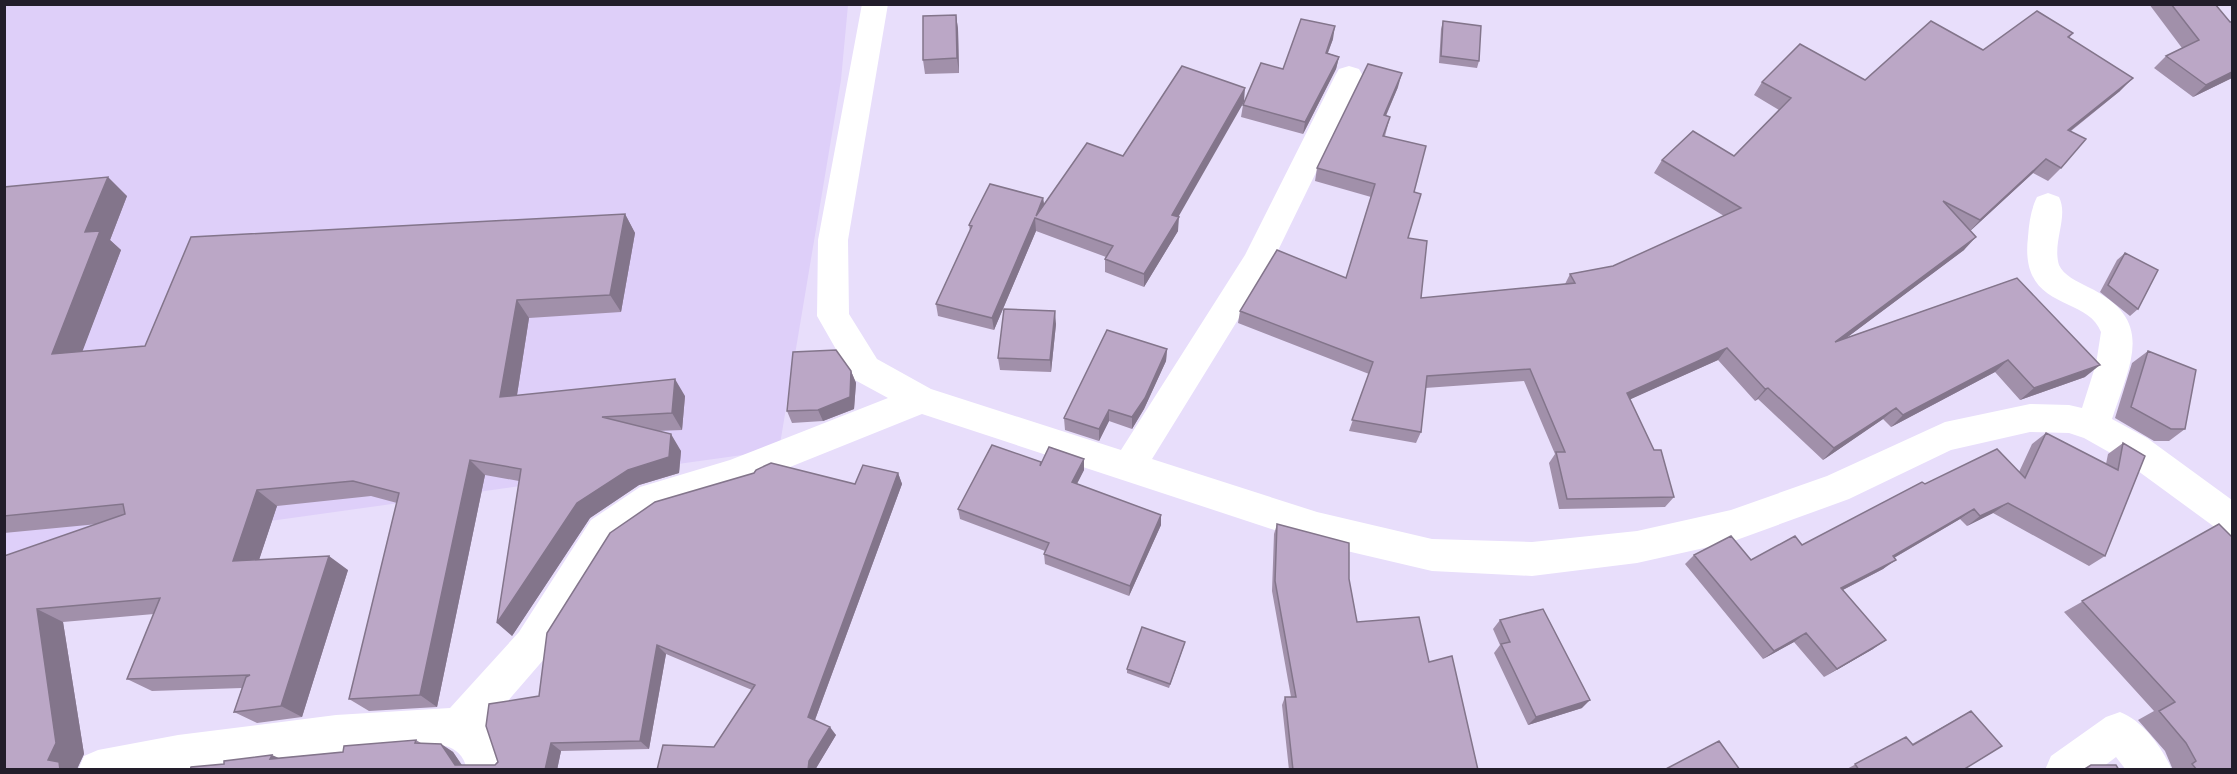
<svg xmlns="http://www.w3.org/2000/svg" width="2237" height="774" viewBox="0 0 2237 774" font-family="Barlow,sans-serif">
  <rect width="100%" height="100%" fill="#e8defb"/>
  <path fill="#decff9" d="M 4,5 L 848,5 L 841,80 L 779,450 L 5,558 Z"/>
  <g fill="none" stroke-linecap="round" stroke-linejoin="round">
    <path fill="#fff" fill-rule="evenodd" d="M 862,4 L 888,4 L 848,240 L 849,314 L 877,359 L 931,389 L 1121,450 L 1245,255 L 1335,76 L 1339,69 L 1349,66 L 1359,69 L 1363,76 L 1268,271 L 1152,459 L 1317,512 L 1432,539 L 1532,542 L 1637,531 L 1731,510 L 1827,476 L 1945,422 L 2030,404 L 2069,405 L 2082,408 L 2096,364 L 2101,332 C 2087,294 2019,312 2028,237 C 2029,223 2031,209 2037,197 L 2048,193 L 2059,197 C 2069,217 2052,242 2059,265 C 2063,275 2078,282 2088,287 C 2156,320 2131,361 2112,419 L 2147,438 L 2232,500 L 2232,536 L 2220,531 L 2123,460 L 2084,438 L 2069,433 L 2030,432 L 1951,450 L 1849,499 L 1731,542 L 1637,563 L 1532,576 L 1432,571 L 1317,544 L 922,414 L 745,485 L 662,511 L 617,542 L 545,658 L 486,726 L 495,733 L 507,770 L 467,770 C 464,755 455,747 440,745 L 336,753 L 216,770 L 78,770 L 84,756 L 98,750 L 178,735 L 336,715 L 450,708 L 519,632 L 591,520 L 640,487 L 730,460 L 888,398 L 853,379 L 817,316 L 818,240 Z
      M 2120,712 C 2143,721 2162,747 2172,770 L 2126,770 L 2116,757 L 2099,770 L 2045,770 L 2051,756 L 2106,717 Z"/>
  </g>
  <path fill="#a190aa" d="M 2149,4 L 2215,4 L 2230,22 L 2232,22 L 2232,78 L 2193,97 L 2154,68 L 2166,56 L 2182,48 Z
    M 956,15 L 958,29 L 959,73 L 925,74 L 923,60 Z
    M 1443,21 L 1479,61 L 1477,68 L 1439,63 L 1441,29 Z
    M 2073,33 L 2069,38 L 2120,91 L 2071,131 L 2061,168 L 2048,181 L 2033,173 L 1970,231 L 1964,250 L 1846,338 L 2017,278 L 2085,377 L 2020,400 L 1995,372 L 1891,427 L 1883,419 L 1823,460 L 1758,399 L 1755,401 L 1718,360 L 1630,399 L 1674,497 L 1665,507 L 1559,509 L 1549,463 L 1555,454 L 1524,381 L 1425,388 L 1421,432 L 1416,443 L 1349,431 L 1369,374 L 1238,323 L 1240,311 L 1346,278 L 1371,197 L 1315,181 L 1317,168 L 1398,87 L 1386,116 L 1390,117 L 1385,136 L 1414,192 L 1408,238 L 1421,298 L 1565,284 L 1570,274 L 1613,266 L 1724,216 L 1654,173 L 1662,160 L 1734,156 L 1779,110 L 1754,95 L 1762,82 L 1865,80 L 1983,50 Z
    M 1333,39 L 1328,53 L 1339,57 L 1336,69 L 1303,134 L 1241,117 L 1243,105 L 1283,69 Z
    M 1123,156 L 1178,217 L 1178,231 L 1144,287 L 1105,272 L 1105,259 L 1106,257 L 1036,231 L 994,330 L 938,316 L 936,304 L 970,231 L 969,225 L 1043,198 L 1044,204 Z
    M 4,187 L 127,196 L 110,240 L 121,250 L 82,351 L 145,346 L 625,214 L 635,233 L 621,312 L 529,318 L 517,395 L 685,396 L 682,430 L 657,431 L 681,451 L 679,473 L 639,485 L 590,518 L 512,636 L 519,481 L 485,475 L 437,707 L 369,711 L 349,699 L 397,503 L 371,496 L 277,506 L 259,560 L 348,570 L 302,717 L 257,723 L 234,712 L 242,688 L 152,691 L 127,679 L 154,614 L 63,622 L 84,754 L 77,769 L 4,770 L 4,556 L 98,524 L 4,533 Z
    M 2125,253 L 2138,309 L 2130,316 L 2100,292 L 2117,260 Z
    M 1056,324 L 1051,372 L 1000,370 L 998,358 Z
    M 1167,349 L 1166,361 L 1144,409 L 1132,429 L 1109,421 L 1099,441 L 1065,430 L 1064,418 Z
    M 2148,351 L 2185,429 L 2169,441 L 2154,441 L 2115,418 L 2132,363 Z
    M 851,371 L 856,383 L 854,409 L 823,421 L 792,423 L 787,411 Z
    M 2046,433 L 2106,464 L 2108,454 L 2123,443 L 2105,556 L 2089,566 L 1993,513 L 1967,526 L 1960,519 L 1894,558 L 1883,569 L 1843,590 L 1873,649 L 1824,677 L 1794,642 L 1763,659 L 1685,564 L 1694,555 L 1751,560 L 1802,545 L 1925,484 L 2019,472 L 2032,444 Z
    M 1041,465 L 1084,470 L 1077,484 L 1161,515 L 1161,525 L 1129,596 L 1045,564 L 1044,554 L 1045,551 L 960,519 L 958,509 Z
    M 898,473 L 902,484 L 815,720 L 836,735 L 815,770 L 657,770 L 714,747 L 752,690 L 666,654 L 649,749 L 561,751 L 557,770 L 190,770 L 279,758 L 343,752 L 416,740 L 421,743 L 441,744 L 453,752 L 462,765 L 495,765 L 539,696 L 855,484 Z
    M 1277,524 L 1349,579 L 1357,622 L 1429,662 L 1478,770 L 1289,770 L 1282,705 L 1285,697 L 1291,697 L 1272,591 L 1274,534 Z
    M 2219,524 L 2232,770 L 2173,770 L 2165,751 L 2138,720 L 2154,711 L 2064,612 Z
    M 1500,620 L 1582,708 L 1528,725 L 1494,653 L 1500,645 L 1493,629 Z
    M 1185,642 L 1184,646 L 1169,688 L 1127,673 L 1127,669 Z
    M 1971,711 L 1963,770 L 1845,770 L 1906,737 L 1912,744 Z"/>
  <path fill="#83758b" d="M 956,15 L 958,29 L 959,73 L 957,58 Z
    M 1335,26 L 1333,39 L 1323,65 L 1326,53 Z
    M 1339,57 L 1336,69 L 1303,134 L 1305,122 Z
    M 2232,72 L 2232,78 L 2193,97 L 2206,85 Z
    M 1402,73 L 1398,87 L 1380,129 L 1384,115 Z
    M 2133,78 L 2120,91 L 2055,143 L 2068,130 Z
    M 1245,88 L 1244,102 L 1172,228 L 1172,215 Z
    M 2046,159 L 2033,173 L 1968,233 L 1980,220 Z
    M 108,177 L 127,196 L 110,240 L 121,250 L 75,371 L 52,354 L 85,232 Z
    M 1043,198 L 1045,211 L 1036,216 Z
    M 625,214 L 635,233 L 621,312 L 610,295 Z
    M 1179,217 L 1178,231 L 1144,287 L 1144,274 Z
    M 1035,218 L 1036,231 L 994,330 L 992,318 Z
    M 1976,237 L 1964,250 L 1825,354 L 1835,342 Z
    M 517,300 L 529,318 L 514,414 L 500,397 Z
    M 1055,311 L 1056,324 L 1051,372 L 1050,360 Z
    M 1727,348 L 1718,360 L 1620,404 L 1627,393 Z
    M 1167,349 L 1166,361 L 1144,409 L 1132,429 L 1132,417 Z
    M 2008,360 L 1995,372 L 1891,427 L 1903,415 Z
    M 2100,365 L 2085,377 L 2020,400 L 2034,388 Z
    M 851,371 L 856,383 L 854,409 L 823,421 L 818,410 Z
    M 675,379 L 685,396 L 682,430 L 672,413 Z
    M 1768,388 L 1758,399 L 1755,401 L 1765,389 Z
    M 1896,408 L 1883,419 L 1823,460 L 1834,448 Z
    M 1109,410 L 1109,421 L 1099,441 L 1099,429 Z
    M 671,434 L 681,451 L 679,473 L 639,485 L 590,518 L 512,636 L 497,623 L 577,503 Z
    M 1084,459 L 1084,470 L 1072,493 L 1072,482 Z
    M 470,460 L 485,475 L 437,707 L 420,695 Z
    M 898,473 L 902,484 L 813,725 L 808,717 Z
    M 257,490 L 277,506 L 254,575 L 233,561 Z
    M 2008,503 L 1993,513 L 1967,526 L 1980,516 Z
    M 1974,509 L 1960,519 L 1880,566 L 1893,556 Z
    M 1161,515 L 1161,525 L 1129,596 L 1130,586 Z
    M 329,556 L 348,570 L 302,717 L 281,706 Z
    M 1896,560 L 1883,569 L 1829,597 L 1841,588 Z
    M 37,609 L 63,622 L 84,754 L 77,769 L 79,770 L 60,770 L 48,760 Z
    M 1806,633 L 1794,642 L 1763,659 L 1774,651 Z
    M 1886,640 L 1873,649 L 1824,677 L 1837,669 Z
    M 657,645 L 666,654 L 649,749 L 640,741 Z
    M 1590,700 L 1582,708 L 1528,725 L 1536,717 Z
    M 830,727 L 836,735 L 815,770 L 808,770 L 809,761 Z
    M 551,743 L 561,751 L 557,770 L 545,770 Z
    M 441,744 L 453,752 L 465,770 L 455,765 Z
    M 272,755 L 288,762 L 270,759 Z"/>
  <path fill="#bba7c6" stroke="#83758b" stroke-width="1.5" d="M 2171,4 L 2215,4 L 2230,22 L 2232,22 L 2232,72 L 2206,85 L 2166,56 L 2199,40 Z
    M 2037,11 L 2073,33 L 2068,37 L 2133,78 L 2068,130 L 2086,139 L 2061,168 L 2046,159 L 1980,220 L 1943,201 L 1976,237 L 1835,342 L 2017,278 L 2100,365 L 2034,388 L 2008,360 L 1903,415 L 1896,408 L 1834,448 L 1768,388 L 1765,389 L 1727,348 L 1627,393 L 1654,450 L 1661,450 L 1674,497 L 1567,499 L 1556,452 L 1565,452 L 1530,369 L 1427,376 L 1421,432 L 1352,420 L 1373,362 L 1240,311 L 1277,250 L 1346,278 L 1375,184 L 1317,168 L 1368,64 L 1402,73 L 1384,115 L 1390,117 L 1383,136 L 1426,146 L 1414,192 L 1421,194 L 1408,238 L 1427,241 L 1421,298 L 1575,283 L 1570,274 L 1613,266 L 1741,208 L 1662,160 L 1693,131 L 1734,156 L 1791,98 L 1762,82 L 1800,44 L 1865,80 L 1931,21 L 1983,50 Z
    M 956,15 L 957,58 L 923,60 L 923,16 Z
    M 1301,19 L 1335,26 L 1326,53 L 1339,57 L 1305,122 L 1243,105 L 1261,63 L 1283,69 Z
    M 1443,21 L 1481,26 L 1479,61 L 1441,56 Z
    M 1182,66 L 1245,88 L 1172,215 L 1179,217 L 1144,274 L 1105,259 L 1113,246 L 1035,218 L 992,318 L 936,304 L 972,226 L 969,225 L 990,184 L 1043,198 L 1036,216 L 1087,143 L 1123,156 Z
    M 108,177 L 85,232 L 100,231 L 52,354 L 145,346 L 191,237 L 625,214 L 610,295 L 517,300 L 500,397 L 675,379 L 672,413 L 602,417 L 671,434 L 669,457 L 628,470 L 577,503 L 497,623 L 521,469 L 470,460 L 420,695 L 349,699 L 399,493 L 353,481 L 257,490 L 233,561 L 329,556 L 281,706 L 234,712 L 246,677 L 250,675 L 127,679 L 160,598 L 37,609 L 56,743 L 48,760 L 59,762 L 60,770 L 4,770 L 4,556 L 125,514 L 123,504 L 4,516 L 4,187 Z
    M 2125,253 L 2158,270 L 2138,309 L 2108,285 Z
    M 1004,309 L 1055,311 L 1050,360 L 998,358 Z
    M 1107,330 L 1167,349 L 1145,398 L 1132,417 L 1109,410 L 1099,429 L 1064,418 Z
    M 836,350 L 851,371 L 850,397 L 818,410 L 787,411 L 793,352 Z
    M 2148,351 L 2196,370 L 2185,429 L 2171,429 L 2131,407 Z
    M 2046,433 L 2118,470 L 2123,443 L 2145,456 L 2105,556 L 2008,503 L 1980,516 L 1974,509 L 1893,556 L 1896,560 L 1841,588 L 1886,640 L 1837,669 L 1806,633 L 1774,651 L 1694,555 L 1731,536 L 1751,560 L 1795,536 L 1802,545 L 1922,482 L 1925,484 L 1997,449 L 2025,478 Z
    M 992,445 L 1041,462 L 1040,466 L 1049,447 L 1084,459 L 1072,482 L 1161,515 L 1130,586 L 1044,554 L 1049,543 L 958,509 Z
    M 771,463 L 855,484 L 863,465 L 898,473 L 808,717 L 830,727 L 809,761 L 808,770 L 657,770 L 663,745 L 714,747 L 755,685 L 657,645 L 640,741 L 551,743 L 545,770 L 190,770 L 191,767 L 224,764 L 224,761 L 272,755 L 270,759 L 343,752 L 344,746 L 416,740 L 415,743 L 441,744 L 455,765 L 495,765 L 498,762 L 486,726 L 489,704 L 539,696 L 547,633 L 610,533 L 655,502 L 754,473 L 756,470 Z
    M 1277,524 L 1349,543 L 1349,579 L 1357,622 L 1419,617 L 1429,662 L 1452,656 L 1478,770 L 1293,770 L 1285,697 L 1296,697 L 1275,581 Z
    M 2219,524 L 2232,537 L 2232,770 L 2197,770 L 2192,764 L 2196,761 L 2186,743 L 2159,711 L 2175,702 L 2082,601 Z
    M 1543,609 L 1590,700 L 1536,717 L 1501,644 L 1510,642 L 1500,620 Z
    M 1142,627 L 1185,642 L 1170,684 L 1127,669 Z
    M 1971,711 L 2002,746 L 1963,770 L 1859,770 L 1855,764 L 1906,737 L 1913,745 Z
    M 1719,741 L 1740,770 L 1664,770 Z
    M 2091,765 L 2116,765 L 2119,770 L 2083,770 Z"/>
  <rect width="2237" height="774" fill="none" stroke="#221d2a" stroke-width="12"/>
</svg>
